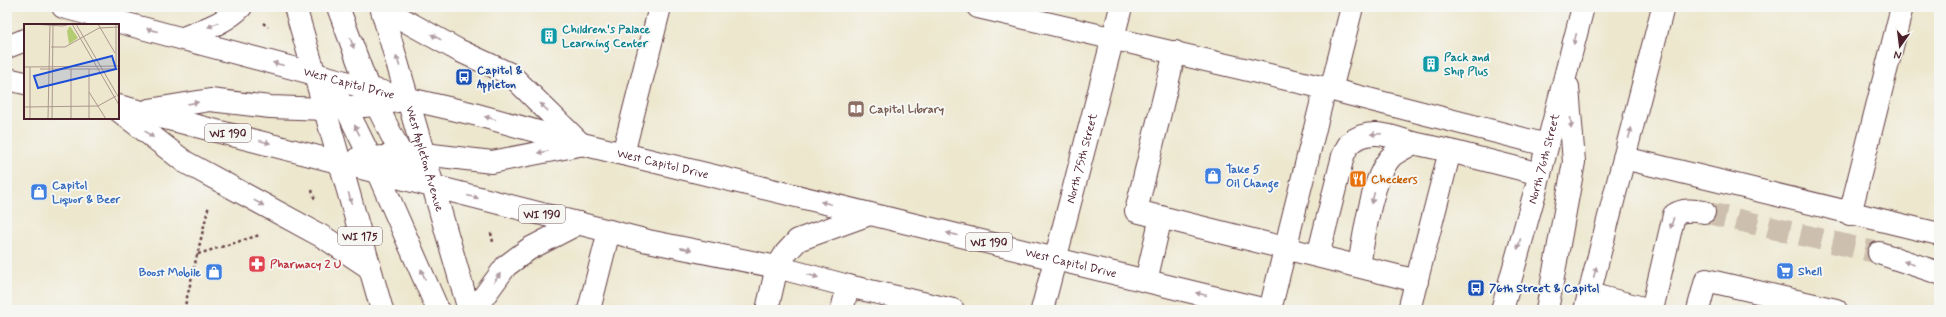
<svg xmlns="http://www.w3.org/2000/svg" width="1946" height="317" viewBox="0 0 1946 317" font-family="Mynerve,sans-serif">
  <rect width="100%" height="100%" fill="#f6f6f2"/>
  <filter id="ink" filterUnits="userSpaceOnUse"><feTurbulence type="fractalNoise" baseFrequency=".025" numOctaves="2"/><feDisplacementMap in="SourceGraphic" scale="8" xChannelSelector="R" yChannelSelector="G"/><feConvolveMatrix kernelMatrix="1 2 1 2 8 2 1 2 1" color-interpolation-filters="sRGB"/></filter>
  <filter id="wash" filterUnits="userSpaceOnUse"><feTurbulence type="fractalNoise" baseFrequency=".012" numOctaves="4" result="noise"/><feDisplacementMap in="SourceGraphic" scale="16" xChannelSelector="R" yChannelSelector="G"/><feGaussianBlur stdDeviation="0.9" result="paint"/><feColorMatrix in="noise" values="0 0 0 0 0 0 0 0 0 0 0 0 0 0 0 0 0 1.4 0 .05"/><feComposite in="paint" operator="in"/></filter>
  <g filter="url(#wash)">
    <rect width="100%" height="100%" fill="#ede7ce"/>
  </g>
  <g filter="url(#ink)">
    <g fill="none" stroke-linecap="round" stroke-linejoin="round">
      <path stroke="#ccbfad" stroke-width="22" stroke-dasharray="22 11" stroke-linecap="butt" d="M 1704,212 L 1879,253"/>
      <defs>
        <g id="minor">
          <path d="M 978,7 L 1325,88 L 1547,145"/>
          <path d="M 1175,52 L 1136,211 L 1417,281"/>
          <path d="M 1331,90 L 1352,7"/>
          <path d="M 623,154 L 660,7"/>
          <path d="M 1624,158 L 1939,234"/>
          <path d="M 1850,214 L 1902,7"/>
          <path d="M 1879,253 L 1939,273"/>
          <path d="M 1318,256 L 1343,156 C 1345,152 1347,146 1350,143 C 1369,126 1393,137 1413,143"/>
          <path d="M 1359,266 C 1364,237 1371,181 1390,158 C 1395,152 1406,148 1413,143 L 1450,151"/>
          <path d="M 1146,281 L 1161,217"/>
          <path d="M 1589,294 L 1651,310"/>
          <path d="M 589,310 L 609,231"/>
          <path d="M 767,310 L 777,267"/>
          <path d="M 842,310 L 848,286"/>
          <path id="s1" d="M 1042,310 L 1121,7"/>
          <path d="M 1270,310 L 1325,88"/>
          <path d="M 1409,310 L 1450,151 L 1540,174"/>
          <path d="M 1652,310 L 1674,215 C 1683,209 1693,210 1704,212"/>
          <path d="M 1698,310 L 1706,280 L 1836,310"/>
        </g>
        <g id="major">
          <path id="s2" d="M 63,7 L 409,99 L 474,114 L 582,144 L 1266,310"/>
          <path d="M 295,7 C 325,108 353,209 382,310"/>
          <path d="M 338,7 L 368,88 L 402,156 L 411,164"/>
          <path id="s3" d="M 381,7 L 469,310"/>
          <path d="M 382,8 L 458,50 L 510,74 L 579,142"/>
          <path d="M 183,38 C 203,30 225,23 241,7"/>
          <path d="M 7,47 L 25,40"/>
          <path d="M 7,79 L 25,83"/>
          <path d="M 337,98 L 346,108 L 377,171 L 438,310"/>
          <path d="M 118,106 L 648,241 L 777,267 L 848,286 L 953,310"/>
          <path d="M 118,110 L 185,162 L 325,238 L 370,268"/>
          <path d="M 149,110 L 210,100 L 270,107 L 326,109 L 376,105 L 403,100"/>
          <path d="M 357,159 L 424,154 L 492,162 L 579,145"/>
          <path d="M 777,267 L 786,253 L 798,240 L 870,214"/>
          <path d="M 474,310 L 506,266 L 529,249 L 579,223"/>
          <path id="s4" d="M 1502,310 L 1540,174 L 1583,7"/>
          <path d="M 1547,310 L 1574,162 L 1568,87"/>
          <path d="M 1585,310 L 1663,7"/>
        </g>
      </defs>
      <use href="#minor" stroke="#623d43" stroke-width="24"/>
      <use href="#major" stroke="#623d43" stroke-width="24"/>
      <path stroke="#623d43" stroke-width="2.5" stroke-dasharray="3 3" stroke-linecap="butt" d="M 263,23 L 268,27
        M 312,190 L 315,200
        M 491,233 L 493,242
        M 198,254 L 260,235
        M 184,310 L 209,205"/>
      <use href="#minor" stroke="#fff" stroke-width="22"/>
      <use href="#major" stroke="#fff" stroke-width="22"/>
    </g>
    <defs><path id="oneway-solid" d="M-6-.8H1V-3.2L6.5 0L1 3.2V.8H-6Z"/></defs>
    <g fill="#ae9aa0">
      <use href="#oneway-solid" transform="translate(213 25) rotate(154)"/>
      <use href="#oneway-solid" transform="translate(152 30) rotate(-165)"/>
      <use href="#oneway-solid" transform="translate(436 37) rotate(-151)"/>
      <use href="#oneway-solid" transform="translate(1575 39) rotate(104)"/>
      <use href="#oneway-solid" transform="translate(352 43) rotate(71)"/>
      <use href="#oneway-solid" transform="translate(398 61) rotate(-107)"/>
      <use href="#oneway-solid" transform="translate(278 64) rotate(-165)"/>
      <use href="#oneway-solid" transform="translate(193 103) rotate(-9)"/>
      <use href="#oneway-solid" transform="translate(544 107) rotate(-135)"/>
      <use href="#oneway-solid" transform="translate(490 118) rotate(-164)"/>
      <use href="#oneway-solid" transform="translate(1571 123) rotate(86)"/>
      <use href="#oneway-solid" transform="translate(357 130) rotate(-117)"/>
      <use href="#oneway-solid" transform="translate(1630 133) rotate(-75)"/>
      <use href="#oneway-solid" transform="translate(149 134) rotate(38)"/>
      <use href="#oneway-solid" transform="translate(1376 134) rotate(177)"/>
      <use href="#oneway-solid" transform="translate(265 142) rotate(14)"/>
      <use href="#oneway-solid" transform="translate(543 152) rotate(168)"/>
      <use href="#oneway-solid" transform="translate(473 197) rotate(14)"/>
      <use href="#oneway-solid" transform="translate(350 198) rotate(74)"/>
      <use href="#oneway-solid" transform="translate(1373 198) rotate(104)"/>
      <use href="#oneway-solid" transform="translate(259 203) rotate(29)"/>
      <use href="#oneway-solid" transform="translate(826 203) rotate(-166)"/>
      <use href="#oneway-solid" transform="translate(1672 223) rotate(107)"/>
      <use href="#oneway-solid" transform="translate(952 234) rotate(-167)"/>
      <use href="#oneway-solid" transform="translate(1519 244) rotate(105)"/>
      <use href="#oneway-solid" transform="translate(686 249) rotate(11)"/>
      <use href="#oneway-solid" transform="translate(1909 263) rotate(-161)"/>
      <use href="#oneway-solid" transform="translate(1595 272) rotate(-76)"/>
      <use href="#oneway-solid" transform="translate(423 274) rotate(-112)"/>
      <use href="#oneway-solid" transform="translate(813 276) rotate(15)"/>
      <use href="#oneway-solid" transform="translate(497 278) rotate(-54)"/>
      <use href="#oneway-solid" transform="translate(1201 294) rotate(-166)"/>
    </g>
  </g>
  <defs>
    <symbol id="building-square" viewBox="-11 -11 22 22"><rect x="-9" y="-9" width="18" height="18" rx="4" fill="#0f9aa8" stroke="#f6f6f2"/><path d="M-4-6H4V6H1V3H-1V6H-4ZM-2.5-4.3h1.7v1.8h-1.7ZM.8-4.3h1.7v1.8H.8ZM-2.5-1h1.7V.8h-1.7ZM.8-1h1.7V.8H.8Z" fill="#fff"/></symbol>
    <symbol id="bus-square" viewBox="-11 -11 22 22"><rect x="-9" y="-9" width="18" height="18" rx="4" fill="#1a4fb4" stroke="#f6f6f2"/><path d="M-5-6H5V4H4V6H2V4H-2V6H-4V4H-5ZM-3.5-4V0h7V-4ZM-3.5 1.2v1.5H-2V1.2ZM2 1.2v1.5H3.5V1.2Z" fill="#fff"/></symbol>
    <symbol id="library-square" viewBox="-11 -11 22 22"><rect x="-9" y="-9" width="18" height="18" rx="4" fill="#8d6e63" stroke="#f6f6f2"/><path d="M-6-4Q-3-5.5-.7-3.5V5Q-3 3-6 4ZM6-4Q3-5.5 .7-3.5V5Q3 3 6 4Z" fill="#fff"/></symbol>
    <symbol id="shop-square" viewBox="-11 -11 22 22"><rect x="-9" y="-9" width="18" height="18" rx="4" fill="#3f7fe0" stroke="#f6f6f2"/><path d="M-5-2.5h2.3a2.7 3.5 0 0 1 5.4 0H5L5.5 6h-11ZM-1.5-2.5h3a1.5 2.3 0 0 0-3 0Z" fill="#fff"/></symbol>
    <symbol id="restaurant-square" viewBox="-11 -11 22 22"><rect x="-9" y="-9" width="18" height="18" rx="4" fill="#e8710a" stroke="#f6f6f2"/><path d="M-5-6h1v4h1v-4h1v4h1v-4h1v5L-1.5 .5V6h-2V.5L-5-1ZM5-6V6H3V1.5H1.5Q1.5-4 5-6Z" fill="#fff"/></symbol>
    <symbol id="pharmacy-square" viewBox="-11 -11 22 22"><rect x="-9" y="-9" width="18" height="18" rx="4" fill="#e0444e" stroke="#f6f6f2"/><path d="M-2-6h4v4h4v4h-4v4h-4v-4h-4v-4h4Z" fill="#fff"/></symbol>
    <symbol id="supermarket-square" viewBox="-11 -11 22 22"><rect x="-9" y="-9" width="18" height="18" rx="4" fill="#3f7fe0" stroke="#f6f6f2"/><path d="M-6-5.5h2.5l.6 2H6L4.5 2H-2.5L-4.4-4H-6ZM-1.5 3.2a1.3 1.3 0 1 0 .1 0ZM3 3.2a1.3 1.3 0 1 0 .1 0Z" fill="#fff"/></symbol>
  </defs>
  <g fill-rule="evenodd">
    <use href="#building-square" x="539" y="26" width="20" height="20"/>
    <use href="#building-square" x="1421" y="54" width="20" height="20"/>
    <use href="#bus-square" x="454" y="67" width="20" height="20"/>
    <use href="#library-square" x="846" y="99" width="20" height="20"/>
    <use href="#shop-square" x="1203" y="166" width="20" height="20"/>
    <use href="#restaurant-square" x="1348" y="169" width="20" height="20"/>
    <use href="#shop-square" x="29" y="182" width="20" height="20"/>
    <use href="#pharmacy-square" x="247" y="254" width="20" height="20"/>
    <use href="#supermarket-square" x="1775" y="261" width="20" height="20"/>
    <use href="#shop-square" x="204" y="262" width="20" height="20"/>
    <use href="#bus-square" x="1466" y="278" width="20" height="20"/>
  </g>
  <g text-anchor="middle" stroke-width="4" stroke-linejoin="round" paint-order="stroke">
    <g fill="#f6f6f2" stroke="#7e6067" stroke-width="1">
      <rect x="205" y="124" width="46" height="18" rx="3"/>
      <rect x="519" y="205" width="46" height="18" rx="3"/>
      <rect x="338" y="227" width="44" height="18" rx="3"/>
      <rect x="966" y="233" width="46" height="18" rx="3"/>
    </g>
    <g font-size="11" font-weight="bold" fill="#4a1f2b">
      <text x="228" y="137">WI 190</text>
      <text x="542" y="218">WI 190</text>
      <text x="360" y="240">WI 175</text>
      <text x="989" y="246">WI 190</text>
    </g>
    <g font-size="12" font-weight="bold" fill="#0d838f" stroke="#f6f6f2" text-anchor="start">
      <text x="562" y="33">Children's Palace<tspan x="562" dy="14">Learning Center</tspan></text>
      <text x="1444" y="61">Pack and<tspan x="1444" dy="14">Ship Plus</tspan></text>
    </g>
    <g font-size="12" font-weight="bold" fill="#164399" stroke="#f6f6f2" text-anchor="start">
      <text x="477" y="74">Capitol &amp;<tspan x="477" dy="14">Appleton</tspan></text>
      <text x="1489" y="292">76th Street &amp; Capitol</text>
    </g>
    <g font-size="12" fill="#4a1f2b" stroke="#f6f6f2">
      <text dy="4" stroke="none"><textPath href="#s2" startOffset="296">West Capitol Drive</textPath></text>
      <text dy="4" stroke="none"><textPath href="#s3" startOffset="158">West Appleton Avenue</textPath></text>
      <text dy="4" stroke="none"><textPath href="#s1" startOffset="157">North 75th Street</textPath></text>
      <text dy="4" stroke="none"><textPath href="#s4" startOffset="157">North 76th Street</textPath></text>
      <text dy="4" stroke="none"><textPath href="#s2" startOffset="620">West Capitol Drive</textPath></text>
      <text dy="4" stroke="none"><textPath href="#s2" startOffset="1040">West Capitol Drive</textPath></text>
    </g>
    <g font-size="12" font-weight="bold" fill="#785e54" stroke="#f6f6f2" text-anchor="start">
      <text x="869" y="113">Capitol Library</text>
    </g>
    <g font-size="12" font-weight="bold" fill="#366cbe" stroke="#f6f6f2" text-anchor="start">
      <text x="1226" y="173">Take 5<tspan x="1226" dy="14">Oil Change</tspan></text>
      <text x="52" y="189">Capitol<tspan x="52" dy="14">Liquor &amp; Beer</tspan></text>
      <text x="1798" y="275">Shell</text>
      <text x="201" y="276" text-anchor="end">Boost Mobile</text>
    </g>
    <g font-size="12" font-weight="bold" fill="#c56008" stroke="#f6f6f2" text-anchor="start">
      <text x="1371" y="183">Checkers</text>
    </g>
    <g font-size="12" font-weight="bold" fill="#be3a42" stroke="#f6f6f2" text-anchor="start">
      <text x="270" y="268">Pharmacy 2 U</text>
    </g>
  </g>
  <g transform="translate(24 24)">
    <rect width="95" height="95" fill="#ede7ce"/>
    <path d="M 46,2 L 54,14 L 45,20 L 43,7 Z" fill="#b3cb71"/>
    <path fill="none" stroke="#ac978d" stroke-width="1" d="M 9,0 L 38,2 L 47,0M 48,0 L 95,81M 52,0 L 95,74M 74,0 L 91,29M 92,0 L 92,42M 27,23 L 41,23 L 75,4 L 95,3M 0,43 L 95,42M 16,45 L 95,45M 47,45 L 47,95M 65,68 L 82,95M 0,83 L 74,82 L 92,72M 6,95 L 6,43M 24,95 L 26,0M 28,95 L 29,0M 65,95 L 65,45"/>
    <path fill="#1d4ed8" fill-opacity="0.15" stroke="#1d4ed8" stroke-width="2" d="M 88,32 L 92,45 L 14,64 L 10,52 Z"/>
    <rect width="95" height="95" fill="none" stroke="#4a1f2b" stroke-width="2"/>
  </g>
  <rect width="1946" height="317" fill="none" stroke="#f6f6f2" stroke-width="24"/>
  <g transform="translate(1900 46) rotate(194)" stroke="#f6f6f2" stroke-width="3" paint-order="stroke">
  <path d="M0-3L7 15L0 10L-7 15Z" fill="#4a1f2b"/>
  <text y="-6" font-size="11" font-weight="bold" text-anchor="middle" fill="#4a1f2b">N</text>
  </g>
</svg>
